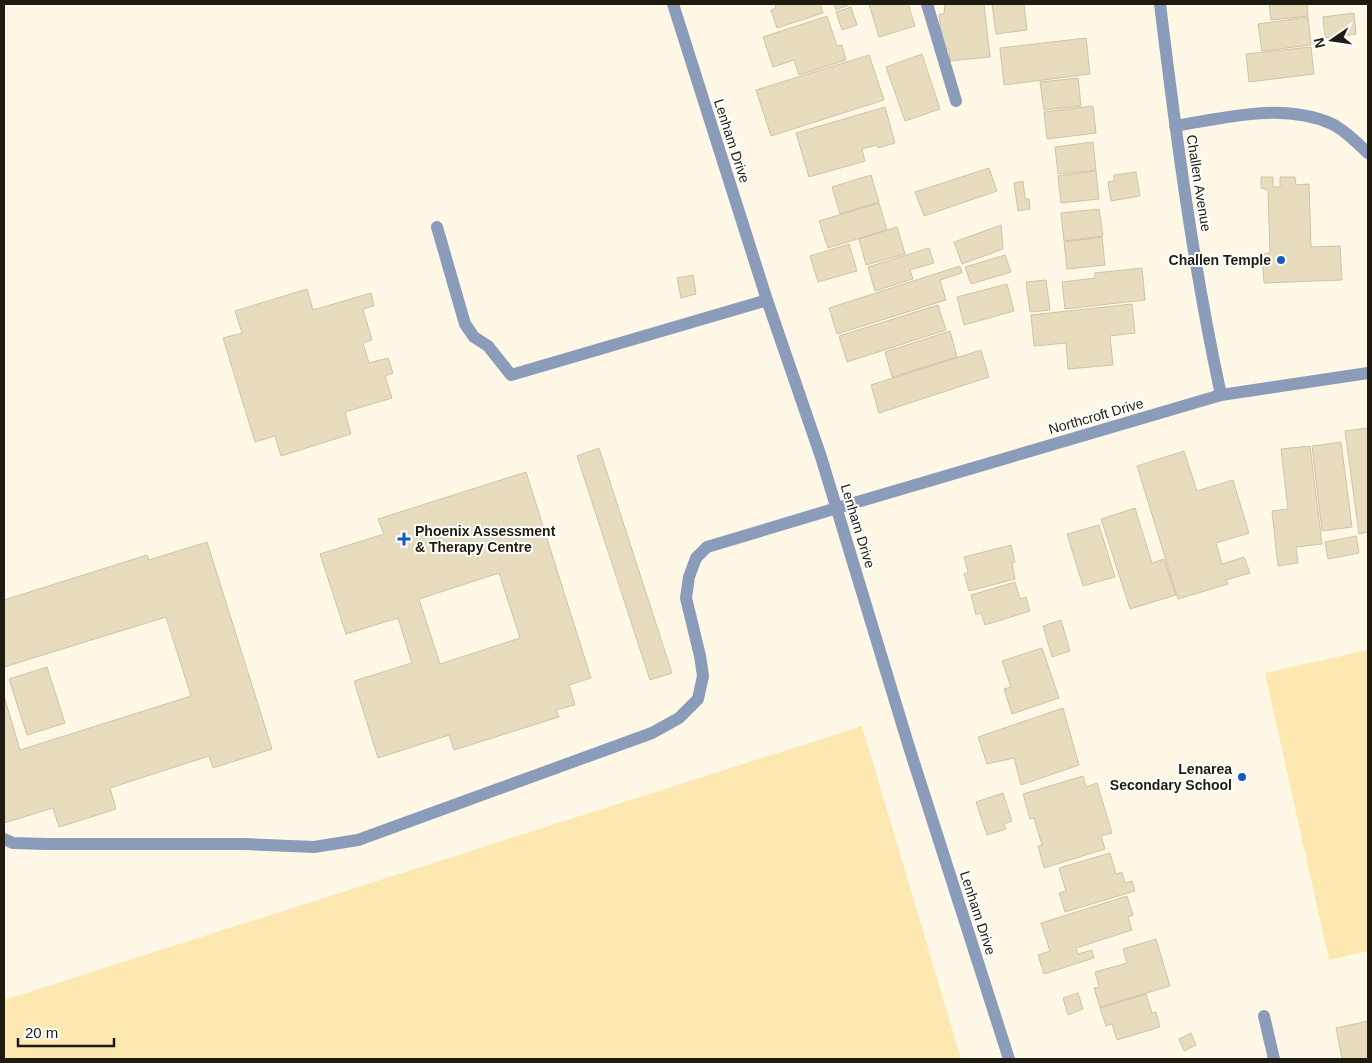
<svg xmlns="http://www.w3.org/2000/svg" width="1372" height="1063" viewBox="0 0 1372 1063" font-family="Helvetica,sans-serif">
  <rect width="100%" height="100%" fill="#fff8e6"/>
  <path fill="#fde8b2" d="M 1368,650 L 1368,951 L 1329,960 L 1265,673 Z
    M 862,726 L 961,1059 L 4,1059 L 4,1000 Z"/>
  <path fill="#e8dcbf" stroke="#cfc4a7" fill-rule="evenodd" d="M 775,4 L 820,4 L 823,13 L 777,28 L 771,10 L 776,8 Z
    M 834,4 L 851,4 L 836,10 Z
    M 869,4 L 908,4 L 915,26 L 879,37 Z
    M 945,4 L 984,4 L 990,57 L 950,61 L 949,49 L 943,50 L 939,14 L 944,14 Z
    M 992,4 L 1024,4 L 1027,30 L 996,34 Z
    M 1269,4 L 1307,4 L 1308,16 L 1271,20 Z
    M 851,7 L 857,25 L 842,30 L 836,12 Z
    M 1354,13 L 1356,34 L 1325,38 L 1323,17 Z
    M 827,16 L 837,46 L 842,45 L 846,60 L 799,75 L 794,60 L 773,67 L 763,37 Z
    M 1308,17 L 1311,45 L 1262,51 L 1258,24 Z
    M 1086,38 L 1090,74 L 1004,85 L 1000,48 Z
    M 1311,47 L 1314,74 L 1249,82 L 1246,54 Z
    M 922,54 L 940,109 L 905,121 L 886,67 Z
    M 869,55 L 884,100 L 771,136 L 756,90 Z
    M 1078,78 L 1081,106 L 1044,110 L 1040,82 Z
    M 1093,106 L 1096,133 L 1047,139 L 1044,112 Z
    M 885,107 L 895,143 L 878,148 L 877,145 L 862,149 L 865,161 L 809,177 L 796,133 Z
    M 1093,142 L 1096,170 L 1058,174 L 1055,147 Z
    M 989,168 L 997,191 L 924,216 L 915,192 Z
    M 1096,171 L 1099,199 L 1061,203 L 1058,176 Z
    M 1136,172 L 1140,196 L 1111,201 L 1108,182 L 1114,181 L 1114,175 Z
    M 871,175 L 879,202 L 840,214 L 832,187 Z
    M 1261,177 L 1273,177 L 1273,187 L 1280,187 L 1280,177 L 1295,177 L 1296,185 L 1309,184 L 1311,247 L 1340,246 L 1342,280 L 1264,283 L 1262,254 L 1270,253 L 1268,190 L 1261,188 Z
    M 1023,181 L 1025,198 L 1029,199 L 1030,209 L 1018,211 L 1014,183 Z
    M 879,203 L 887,230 L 828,248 L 819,221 Z
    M 1099,209 L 1103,236 L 1064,241 L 1061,213 Z
    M 1001,225 L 1003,249 L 962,264 L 954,242 Z
    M 897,227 L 905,254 L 866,265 L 859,239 Z
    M 1102,237 L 1105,265 L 1067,269 L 1064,242 Z
    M 849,244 L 857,271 L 818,282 L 810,256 Z
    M 929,248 L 934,263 L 910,270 L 913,279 L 875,291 L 868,267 Z
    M 1005,255 L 1011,272 L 971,284 L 965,267 Z
    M 960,266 L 962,273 L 940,280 L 946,300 L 837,334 L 829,308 Z
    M 1142,268 L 1145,300 L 1065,309 L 1062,282 L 1095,278 L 1095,273 Z
    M 693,275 L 696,294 L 681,298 L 677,278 Z
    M 1046,280 L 1050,310 L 1030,312 L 1026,282 Z
    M 1007,284 L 1014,311 L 964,325 L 957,297 Z
    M 307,289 L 313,310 L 371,293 L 374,306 L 363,309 L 372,340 L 363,343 L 369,363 L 388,358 L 393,373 L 385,376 L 392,398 L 345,412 L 351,434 L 281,456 L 275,436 L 255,442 L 223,338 L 242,333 L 235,311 Z
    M 1132,304 L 1135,333 L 1110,336 L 1113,365 L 1068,369 L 1066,343 L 1034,346 L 1031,315 Z
    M 938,305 L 946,330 L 847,362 L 839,336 Z
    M 950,331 L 957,357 L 892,377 L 885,352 Z
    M 981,350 L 989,377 L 879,413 L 871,385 Z
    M 1368,428 L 1368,532 L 1359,534 L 1345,431 Z
    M 1341,442 L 1352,527 L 1322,531 L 1312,446 Z
    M 1310,446 L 1322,544 L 1296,547 L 1298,563 L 1278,566 L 1272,511 L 1288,509 L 1281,449 Z
    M 599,448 L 672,673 L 650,680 L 577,456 Z
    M 1184,451 L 1197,491 L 1233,480 L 1249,533 L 1216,543 L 1222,564 L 1244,557 L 1250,573 L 1226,580 L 1228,584 L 1178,599 L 1137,466 Z
    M 526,472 L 591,678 L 569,685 L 575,705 L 556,710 L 559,717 L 454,750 L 449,735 L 378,758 L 354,681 L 412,663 L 398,618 L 346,634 L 320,554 L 384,534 L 378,519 ZM 499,573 L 520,638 L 440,664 L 419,599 Z
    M 1135,508 L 1152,563 L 1164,559 L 1176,595 L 1130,609 L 1101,519 Z
    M 1099,525 L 1115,577 L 1083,586 L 1067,534 Z
    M 1356,536 L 1359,553 L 1328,559 L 1325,542 Z
    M 207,542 L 272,749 L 213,768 L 209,756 L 110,788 L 116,809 L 59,827 L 53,808 L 4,823 L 4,696 L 20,750 L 191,696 L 166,617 L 4,667 L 4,600 L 147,555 L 149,560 Z
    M 1011,545 L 1015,562 L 1012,563 L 1015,579 L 969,591 L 964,574 L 968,572 L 964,557 Z
    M 1015,582 L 1020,599 L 1026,597 L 1030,611 L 985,625 L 981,613 L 976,615 L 971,595 Z
    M 1061,620 L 1070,651 L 1052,657 L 1043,626 Z
    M 1042,648 L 1059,698 L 1012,714 L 1004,689 L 1011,687 L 1002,661 Z
    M 47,667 L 65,723 L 27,735 L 9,679 Z
    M 1063,708 L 1079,765 L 1021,785 L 1014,758 L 987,764 L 978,737 Z
    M 1083,776 L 1086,787 L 1097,783 L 1112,833 L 1101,836 L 1105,849 L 1044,868 L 1038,846 L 1042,845 L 1034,818 L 1030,819 L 1023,794 Z
    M 1003,793 L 1012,821 L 1004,824 L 1006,829 L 987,835 L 976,802 Z
    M 1110,853 L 1116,874 L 1122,872 L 1125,883 L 1132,881 L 1135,891 L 1065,912 L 1059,893 L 1066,891 L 1059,868 Z
    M 1127,896 L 1133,915 L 1128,917 L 1132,930 L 1076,948 L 1078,954 L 1092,950 L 1094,958 L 1044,974 L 1038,955 L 1050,951 L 1041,923 Z
    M 1156,939 L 1170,986 L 1100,1007 L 1094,988 L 1099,987 L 1095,972 L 1127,963 L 1123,949 Z
    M 1078,993 L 1083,1009 L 1068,1015 L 1063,998 Z
    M 1146,994 L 1152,1013 L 1156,1012 L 1160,1027 L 1117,1040 L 1112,1024 L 1106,1026 L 1100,1008 Z
    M 1368,1021 L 1368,1059 L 1342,1059 L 1336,1028 Z
    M 1191,1033 L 1196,1045 L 1184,1051 L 1179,1039 Z"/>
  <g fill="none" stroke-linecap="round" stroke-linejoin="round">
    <path stroke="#8a9cb9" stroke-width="12" d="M 927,4 L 956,101
      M 1175,126 C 1225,118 1283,102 1332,124 C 1345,130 1357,143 1368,153
      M 437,227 L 465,324 L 474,337 L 488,346 L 511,375 L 767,300
      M 4,839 L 13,843 L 47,844 L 245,844 L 314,847 L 358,840 L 652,733 L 679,718 L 698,699 L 703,676 L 700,656 L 686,598 L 689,577 L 696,558 L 707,547 L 837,508
      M 1264,1016 L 1274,1059"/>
    <path stroke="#8a9cb9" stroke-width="12" d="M 1160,4 C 1176,135 1193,266 1221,395
      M 837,508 L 1221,395 L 1368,373"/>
    <path stroke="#8a9cb9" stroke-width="12" d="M 673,4 L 767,300 L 821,457 L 909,747 L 1009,1059"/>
  </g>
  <g fill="#1659c4" stroke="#fff" stroke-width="2">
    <circle cx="1281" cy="260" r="5"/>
    <path d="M401.5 531.5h5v5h5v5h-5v5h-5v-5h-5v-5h5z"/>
    <circle cx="1242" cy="777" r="5"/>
  </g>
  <g text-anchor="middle" stroke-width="4" stroke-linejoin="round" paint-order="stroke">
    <g font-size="14" fill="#1f1b10" stroke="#fff">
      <text transform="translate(732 141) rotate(72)" y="5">Lenham Drive</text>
      <text transform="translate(1199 183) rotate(81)" y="5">Challen Avenue</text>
      <text transform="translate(1096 416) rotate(-16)" y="5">Northcroft Drive</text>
      <text transform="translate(858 526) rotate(73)" y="5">Lenham Drive</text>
      <text transform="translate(978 913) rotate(72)" y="5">Lenham Drive</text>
    </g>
    <g font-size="14" font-weight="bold" fill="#1f1b10" stroke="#fff" text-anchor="end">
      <text x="1271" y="265">Challen Temple</text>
      <text x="415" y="536" text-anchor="start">Phoenix Assessment<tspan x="415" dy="16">&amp; Therapy Centre</tspan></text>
      <text x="1232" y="774">Lenarea<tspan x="1232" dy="16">Secondary School</tspan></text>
    </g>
  </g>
  <rect width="1372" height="1063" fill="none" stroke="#1f1b10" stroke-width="10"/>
  <g transform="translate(1332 40) rotate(257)" stroke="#ffffff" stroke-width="4" paint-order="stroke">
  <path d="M0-4L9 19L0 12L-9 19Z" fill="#1f1b10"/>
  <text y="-8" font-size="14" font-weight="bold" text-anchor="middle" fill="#1f1b10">N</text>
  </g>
  <path d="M18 1038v8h96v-8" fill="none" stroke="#1f1b10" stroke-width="2.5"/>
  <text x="25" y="1038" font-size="15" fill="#1f1b10" stroke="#ffffff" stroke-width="4" paint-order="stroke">20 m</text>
</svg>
